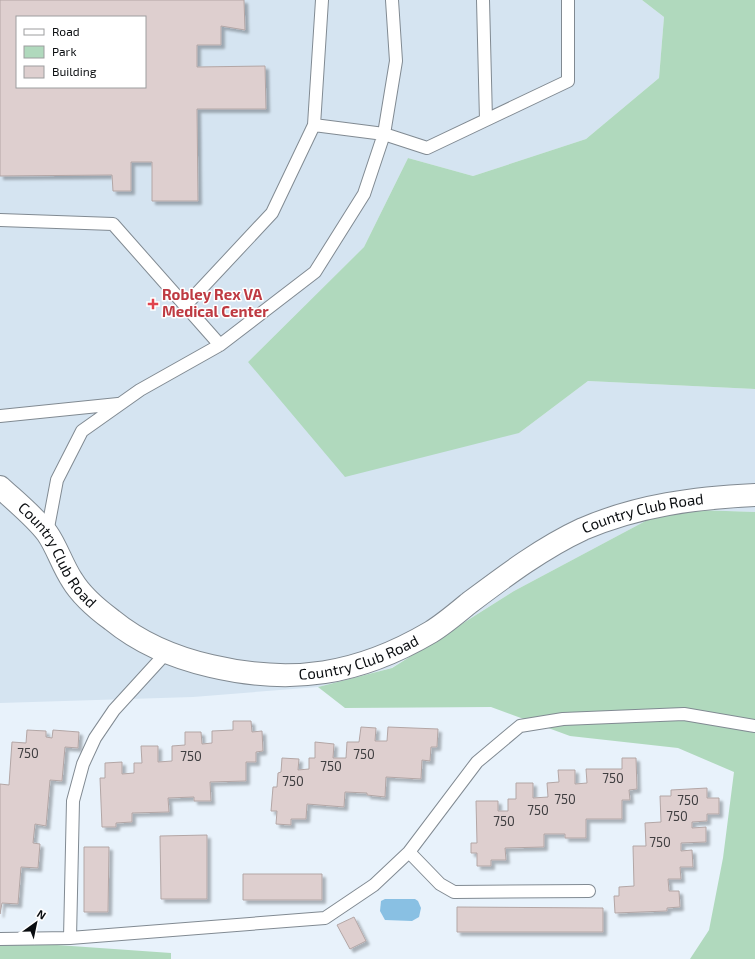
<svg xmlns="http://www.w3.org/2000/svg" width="755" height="959" viewBox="0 0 755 959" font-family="'Exo 2',sans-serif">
  <defs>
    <filter id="shadow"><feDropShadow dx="3.5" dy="3.5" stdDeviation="1" flood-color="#0004"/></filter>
  </defs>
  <rect width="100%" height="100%" fill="#e8f2fb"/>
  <path fill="#d5e4f1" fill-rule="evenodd" d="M 0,0 L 642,0 L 664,17 L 659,78 L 586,139 L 473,176 L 408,158 L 364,247 L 248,362 L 519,433 L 588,381 L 755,389 L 755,512 L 668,509 L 514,591 L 391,668 L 318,687 L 193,697 L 0,703 ZM 17,17 L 145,17 L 145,87 L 17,87 Z"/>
  <path fill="#b0d9bd" d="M 642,0 L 755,0 L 755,389 L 588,381 L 519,433 L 345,477 L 248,362 L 364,247 L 408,158 L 473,176 L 586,139 L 659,78 L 664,17 Z
    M 668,509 L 755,512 L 755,959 L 690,959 L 709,930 L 723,858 L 734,772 L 678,748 L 570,736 L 491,707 L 345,708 L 318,687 L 392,668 L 514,591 Z
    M 0,941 L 171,953 L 171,959 L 0,959 Z"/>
  <path fill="#89c0e3" d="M 385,899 L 415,899 L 418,901 L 421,908 L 419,917 L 412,921 L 385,920 L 380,911 L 381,901 Z"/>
  <path fill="#decfcf" stroke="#b3a6a5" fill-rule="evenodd" filter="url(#shadow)" d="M 0,0 L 244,0 L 245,30 L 221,26 L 221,45 L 197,45 L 197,67 L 265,66 L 266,109 L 197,109 L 198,201 L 152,201 L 152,162 L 131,162 L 131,191 L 113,191 L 112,175 L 0,176 ZM 17,17 L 145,17 L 145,87 L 17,87 Z
    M 233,721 L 251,721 L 252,732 L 262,731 L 263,751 L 256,752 L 256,762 L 246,762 L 246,781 L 210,782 L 211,801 L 194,801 L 194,797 L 168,798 L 169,812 L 132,813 L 132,822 L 116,823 L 116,827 L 102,827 L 100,778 L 105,778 L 105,763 L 122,762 L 122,774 L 134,773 L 134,763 L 142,763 L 141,746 L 158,746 L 158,762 L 172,761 L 172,746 L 185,745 L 185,732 L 201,732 L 202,744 L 212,743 L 212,731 L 233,730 Z
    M 361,727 L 376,728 L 375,741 L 387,741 L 388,727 L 438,729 L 437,747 L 431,747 L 430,761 L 422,760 L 421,779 L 386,777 L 385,797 L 367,795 L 367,793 L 345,792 L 344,807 L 307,804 L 306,819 L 291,819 L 291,825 L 276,824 L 277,811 L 271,811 L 273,787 L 277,787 L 278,773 L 281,772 L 282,758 L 299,759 L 298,770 L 309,769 L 309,758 L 315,758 L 315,742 L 334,744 L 333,758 L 346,758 L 347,742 L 359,742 Z
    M 27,730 L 46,731 L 46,737 L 52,738 L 53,730 L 79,732 L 78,748 L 65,747 L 62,781 L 50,780 L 46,826 L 35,824 L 33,843 L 40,844 L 38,868 L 21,867 L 18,904 L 2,903 L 0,914 L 0,784 L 9,785 L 12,742 L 26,743 Z
    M 622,758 L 636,758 L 637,789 L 629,790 L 630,800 L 622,800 L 622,819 L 586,819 L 586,838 L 565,838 L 565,834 L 544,834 L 544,847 L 505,848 L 506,860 L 491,860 L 491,866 L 477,866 L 477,853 L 471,853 L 471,843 L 477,843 L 476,801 L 498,801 L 498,811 L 508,811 L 508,799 L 516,799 L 516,783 L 533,783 L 533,798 L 548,797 L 547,783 L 559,782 L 558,770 L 575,770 L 575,784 L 587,783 L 586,769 L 622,769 Z
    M 707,788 L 707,798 L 719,798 L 719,814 L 707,814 L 707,821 L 692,822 L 692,828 L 706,827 L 706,842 L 681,843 L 681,851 L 692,850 L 693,867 L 680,867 L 681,879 L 668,879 L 669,891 L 679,891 L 680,907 L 667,908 L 667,911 L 615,913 L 614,896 L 619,896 L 619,887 L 634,886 L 633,846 L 646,846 L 645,823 L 661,822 L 660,796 L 671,796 L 671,790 Z
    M 207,835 L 207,899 L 161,899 L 160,836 Z
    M 84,847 L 109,847 L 108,912 L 84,912 Z
    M 243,874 L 322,874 L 322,900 L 243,900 Z
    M 457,907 L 603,908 L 603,932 L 457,932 Z
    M 354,917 L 366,941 L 350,949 L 337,925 Z"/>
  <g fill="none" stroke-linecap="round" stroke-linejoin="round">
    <defs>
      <path id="service" d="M 483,0 L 486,120
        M 314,125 L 384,134 L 427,148 L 568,81 L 568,0
        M 0,220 L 113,224 L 220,345
        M 185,306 L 272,213 L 314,125 L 322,0
        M 0,416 L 118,404
        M 47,533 L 57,480 L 82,431 L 140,390 L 220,345 L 315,272 L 364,194 L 384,134 L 396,61 L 392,0
        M 409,852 L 440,884 L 454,892 L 589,891
        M 70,938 L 73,801 L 83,764 L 95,738 L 114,710 L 167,652
        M 0,939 L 70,938 L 325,918 L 374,885 L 409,852 L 477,762 L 520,726 L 563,719 L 684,714 L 755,726"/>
      <g id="minor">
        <path id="s1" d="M 0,487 C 14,500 36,518 47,533 C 57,547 62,565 72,580 C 81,595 97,609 112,620 C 140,643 176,658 211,666 C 292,685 358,675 431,632 C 444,624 457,613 469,603 C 505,576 542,548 583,529 C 639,505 695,498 755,495"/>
      </g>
    </defs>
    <use href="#service" stroke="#818a92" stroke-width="14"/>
    <use href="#minor" stroke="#818a92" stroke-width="24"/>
    <use href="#service" stroke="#fff" stroke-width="12"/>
    <use href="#minor" stroke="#fff" stroke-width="22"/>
  </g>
  <path fill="#e0444e" stroke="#fff" stroke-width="1.5" d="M151 298h4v4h4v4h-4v4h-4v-4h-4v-4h4z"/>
  <g text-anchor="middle" stroke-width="3" stroke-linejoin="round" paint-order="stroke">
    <g font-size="13" fill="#3f3e40">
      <text x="28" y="758">750</text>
      <text x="364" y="759">750</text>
      <text x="191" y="761">750</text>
      <text x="331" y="771">750</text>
      <text x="613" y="783">750</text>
      <text x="293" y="786">750</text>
      <text x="565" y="804">750</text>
      <text x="688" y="805">750</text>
      <text x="538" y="815">750</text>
      <text x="677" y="821">750</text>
      <text x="504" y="826">750</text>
      <text x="660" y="847">750</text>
    </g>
    <g font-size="15" font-weight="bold" fill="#be3a42" stroke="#fff" text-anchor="start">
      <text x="162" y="300">Robley Rex VA<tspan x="162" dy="17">Medical Center</tspan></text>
    </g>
    <g font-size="15" fill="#0a0d10" stroke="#fff">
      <text dy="5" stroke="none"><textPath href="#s1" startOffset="761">Country Club Road</textPath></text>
      <text dy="5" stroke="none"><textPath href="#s1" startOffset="90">Country Club Road</textPath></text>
      <text dy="5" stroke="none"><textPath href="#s1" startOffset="437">Country Club Road</textPath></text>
    </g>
  </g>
  <rect x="16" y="16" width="130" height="72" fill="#ffffff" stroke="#9d9e9f"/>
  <rect x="24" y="29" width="20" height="6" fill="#ffffff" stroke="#9d9e9f"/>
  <text x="52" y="36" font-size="12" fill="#0a0d10">Road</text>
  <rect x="24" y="46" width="20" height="12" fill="#b0d9bd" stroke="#9d9e9f"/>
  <text x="52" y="56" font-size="12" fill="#0a0d10">Park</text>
  <rect x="24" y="66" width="20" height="12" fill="#decfcf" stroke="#9d9e9f"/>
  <text x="52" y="76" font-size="12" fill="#0a0d10">Building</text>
  <g transform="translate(36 923) rotate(33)" stroke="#ffffff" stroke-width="3" paint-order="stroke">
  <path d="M0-3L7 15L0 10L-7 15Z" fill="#0a0d10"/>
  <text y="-6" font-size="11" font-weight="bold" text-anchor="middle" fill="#0a0d10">N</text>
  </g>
</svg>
